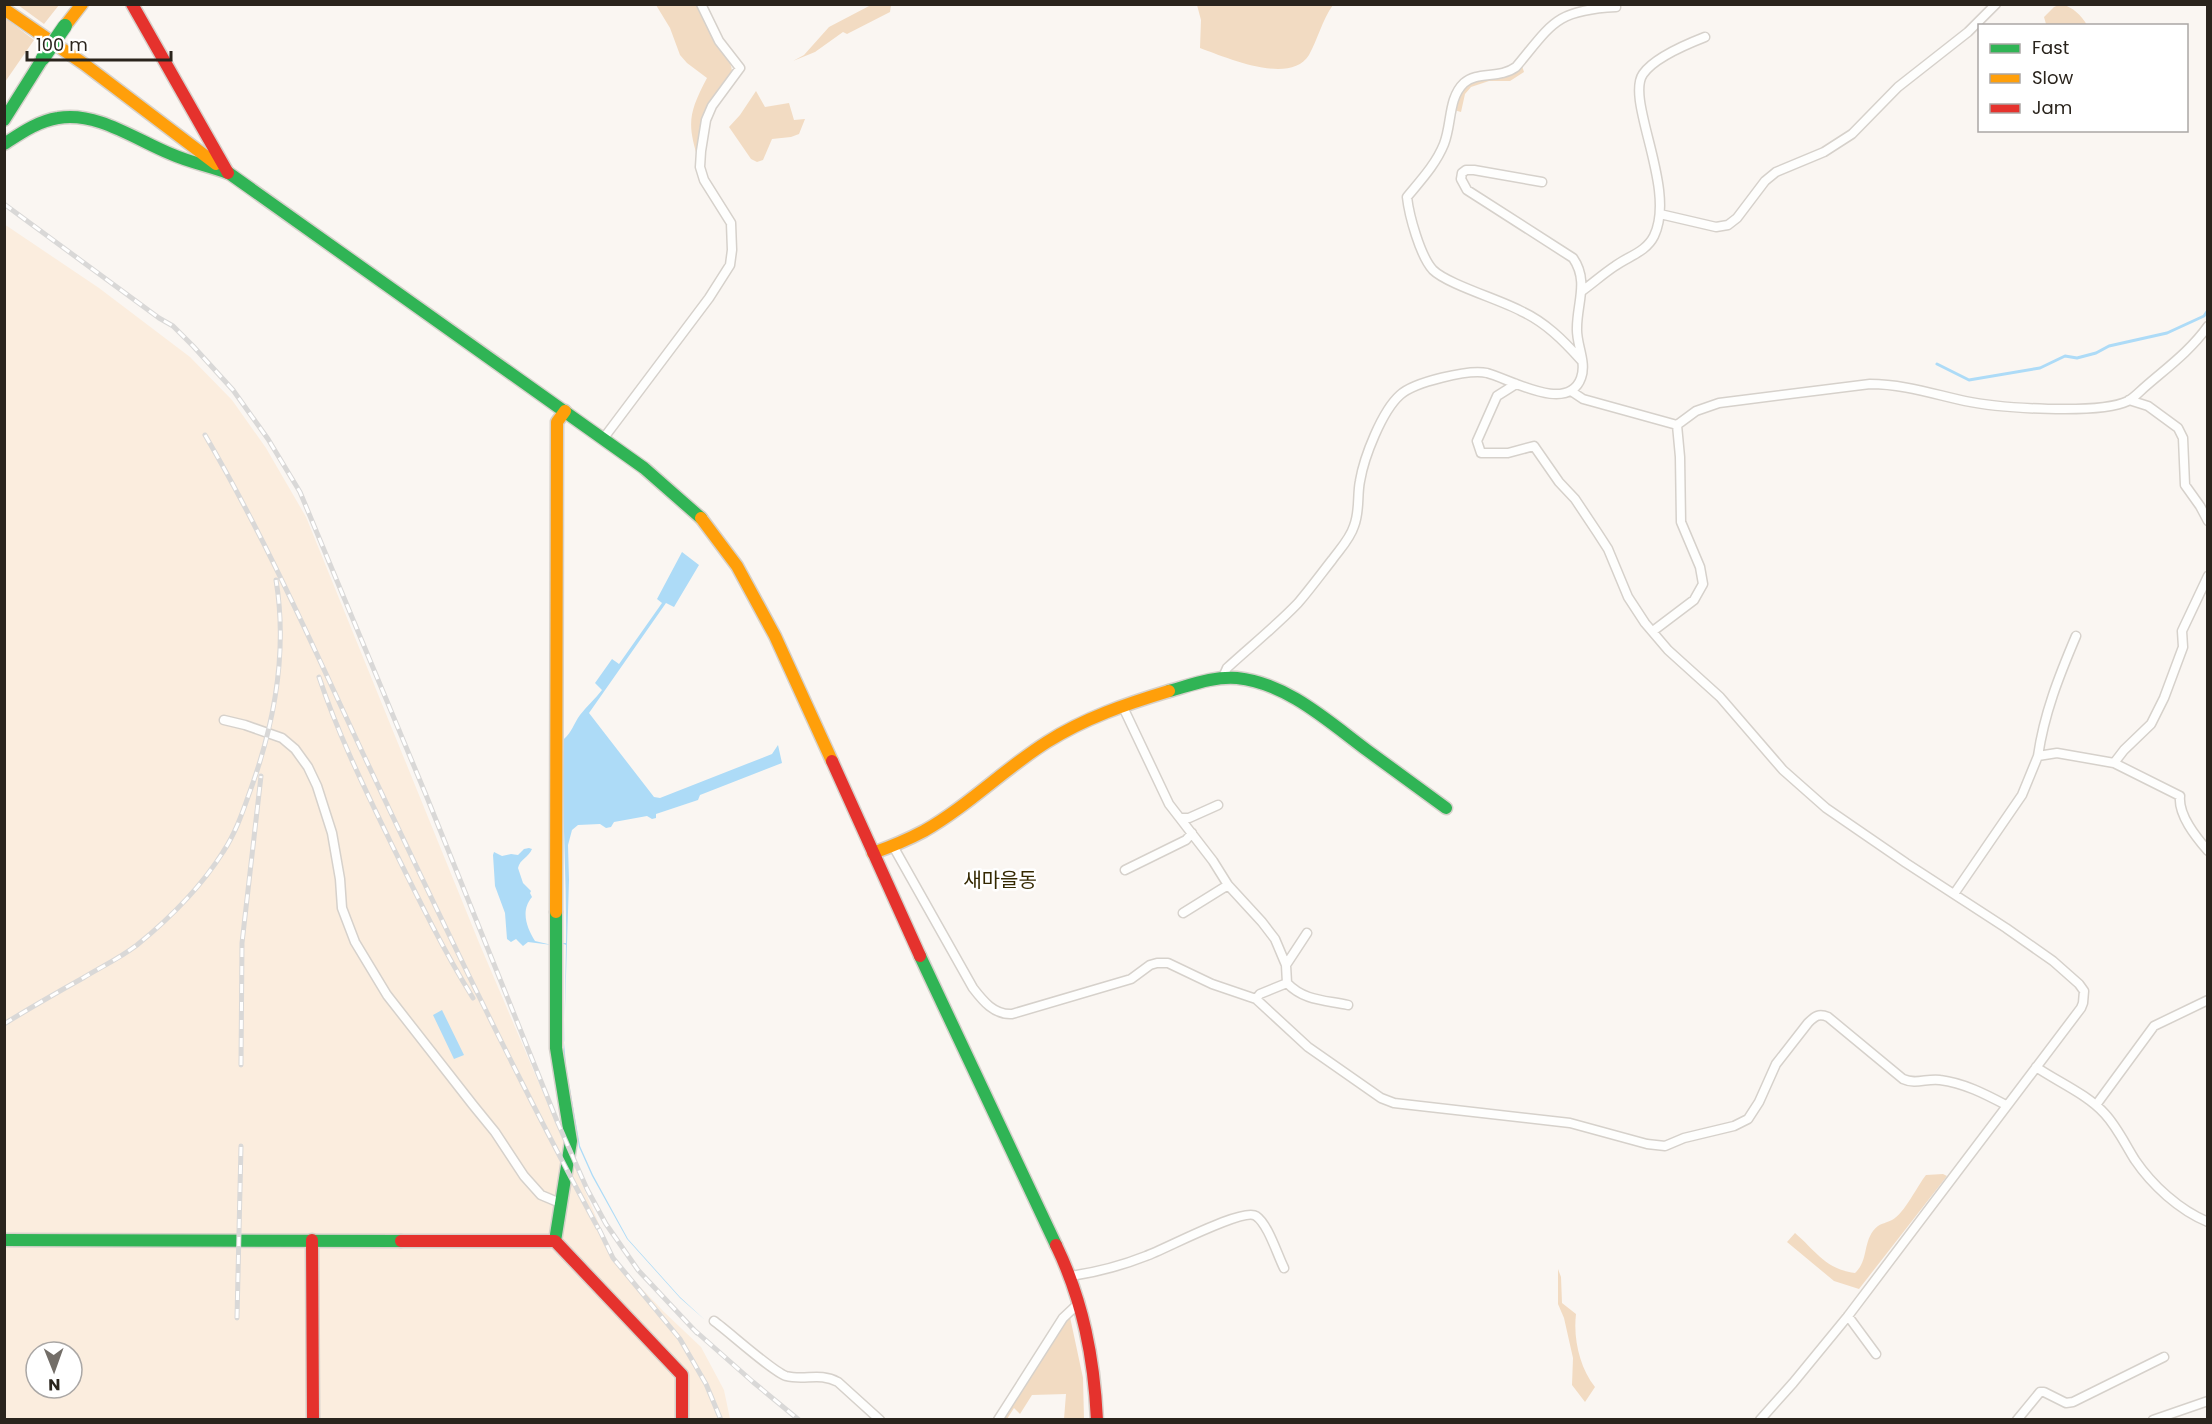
<svg xmlns="http://www.w3.org/2000/svg" width="2212" height="1424" viewBox="0 0 2212 1424" font-family="Poppins,'Noto Sans KR',sans-serif">
  <rect width="100%" height="100%" fill="#faf6f2"/>
  <path fill="#fbedde" fill-rule="evenodd" d="M 4,224 L 99,288 L 190,357 L 232,400 L 266,448 L 306,517 L 480,945 L 614,1259 L 664,1312 L 701,1347 L 724,1390 L 730,1419 L 5,1419 ZM 36,1352 L 72,1352 L 72,1388 L 36,1388 Z"/>
  <path fill="#f2dbc2" d="M 2061,4 C 2073,7 2081,15 2087,25 L 2046,24 L 2044,17 L 2054,7 Z
    M 18,5 L 59,5 L 44,24 Z
    M 656,5 L 698,5 C 703,17 708,29 714,40 C 721,51 733,60 732,74 L 703,117 L 700,126 L 699,162 C 687,124 688,114 707,78 L 687,63 L 680,55 L 670,28 Z
    M 871,5 L 891,5 L 890,12 L 847,34 L 843,32 L 815,52 L 793,61 L 804,55 L 829,27 Z
    M 1197,5 L 1333,5 C 1322,20 1318,39 1309,55 C 1290,86 1225,57 1200,48 L 1201,20 Z
    M 5,18 L 34,40 L 5,82 Z
    M 1522,66 L 1524,72 L 1510,81 L 1489,81 L 1471,87 L 1465,94 L 1461,112 L 1454,110 L 1460,91 L 1472,80 L 1512,73 Z
    M 756,91 L 765,107 L 789,103 L 794,120 L 805,119 L 799,134 L 791,137 L 772,139 L 763,160 L 757,162 L 751,159 L 729,127 L 740,115 Z
    M 1943,1174 L 1947,1176 L 1859,1289 L 1834,1281 L 1787,1242 L 1795,1233 C 1816,1251 1825,1269 1855,1273 C 1868,1261 1863,1245 1873,1231 C 1879,1223 1884,1224 1892,1220 C 1905,1213 1917,1186 1926,1175 Z
    M 1558,1269 L 1561,1277 L 1562,1303 L 1576,1314 C 1573,1339 1580,1368 1595,1387 L 1585,1402 L 1572,1385 L 1573,1358 L 1564,1318 L 1558,1304 Z
    M 1070,1317 L 1083,1378 L 1084,1419 L 1064,1419 L 1066,1394 L 1032,1395 L 1020,1414 L 1014,1408 L 1007,1419 L 1003,1420 L 1050,1344 Z"/>
  <path fill="#addbf7" d="M 682,552 L 699,565 L 674,607 L 666,603 L 589,713 L 654,797 L 660,798 L 772,754 L 778,745 L 782,763 L 700,795 L 698,800 L 656,814 L 656,818 L 652,819 L 647,816 L 614,822 L 611,827 L 606,828 L 600,824 L 578,825 L 572,830 L 568,845 L 569,880 L 564,1040 L 566,1066 L 580,1146 L 593,1175 L 628,1239 L 680,1297 L 705,1320 L 680,1298 L 627,1239 L 592,1176 L 579,1147 L 564,1055 L 566,945 L 562,943 L 566,943 C 567,875 561,807 564,739 C 572,732 574,723 580,715 C 587,706 595,699 602,690 L 595,683 L 612,659 L 619,664 L 662,603 L 657,599 Z
    M 529,848 L 532,849 C 529,857 520,859 518,868 L 523,883 L 531,891 L 530,893 L 532,897 C 520,911 527,928 535,941 L 552,945 L 528,942 L 523,946 L 516,939 L 511,942 L 507,939 L 505,913 L 495,886 L 493,855 L 494,852 L 502,856 L 511,854 L 518,855 L 524,849 Z
    M 442,1010 L 464,1055 L 454,1059 L 433,1015 Z"/>
  <g fill="none" stroke-linecap="round" stroke-linejoin="round">
    <path stroke="#addbf7" stroke-width="3" d="M 1937,364 L 1969,380 L 2040,368 L 2065,356 L 2077,358 L 2096,353 L 2109,346 L 2167,333 L 2204,316 L 2208,310"/>
    <defs>
      <path id="street" d="M 1660,214 L 1716,227 L 1728,225 L 1737,218 L 1765,181 L 1776,172 L 1824,152 L 1852,134 L 1898,87 L 1968,32 L 1996,4
        M 1582,291 C 1593,283 1603,274 1615,266 C 1629,256 1646,252 1654,236 C 1677,189 1625,100 1643,74 C 1654,58 1687,44 1705,37
        M 1581,360 C 1563,340 1545,322 1521,311 C 1501,300 1447,284 1433,270 C 1420,256 1409,215 1407,197 C 1421,180 1436,164 1444,144 C 1452,124 1448,98 1464,83 C 1477,71 1500,79 1516,67 C 1552,24 1555,10 1616,7
        M 1516,384 L 1497,396 L 1477,441 L 1481,453 L 1508,453 L 1534,446 L 1559,482 L 1575,499 L 1597,532 L 1608,549 L 1628,597 L 1645,623 L 1668,650 L 1720,697 L 1783,770 L 1826,808 L 1906,863 L 2006,928 L 2053,961 L 2079,984 L 2084,991 L 2083,1003 L 2081,1008 L 1848,1316 L 1793,1383 L 1760,1420
        M 1571,391 L 1583,399 L 1677,425 L 1696,411 L 1719,403 L 1870,384 C 1903,384 1933,394 1965,401 C 1998,408 2099,415 2128,401 C 2135,397 2140,391 2146,386 C 2168,367 2191,350 2208,326
        M 2129,400 L 2148,406 L 2178,428 L 2183,438 L 2185,485 L 2200,506 L 2208,521
        M 603,439 L 709,298 L 730,265 L 732,250 L 731,223 L 704,180 L 700,167 L 701,151 L 706,120 L 712,106 L 740,68 L 719,41 L 701,4
        M 1653,631 L 1694,600 L 1703,584 L 1700,567 L 1681,522 L 1680,457 L 1677,425
        M 1223,677 L 1227,668 C 1251,646 1276,626 1298,603 C 1310,589 1321,574 1332,560 C 1340,549 1350,539 1354,526 C 1360,511 1357,495 1360,481 C 1364,457 1382,411 1400,395 C 1414,382 1469,369 1487,373 C 1510,379 1568,414 1581,378 C 1587,362 1576,344 1577,328 C 1577,303 1589,281 1573,258 L 1467,190 L 1461,179 L 1462,173 L 1466,170 L 1474,170 L 1542,182
        M 1122,705 L 1169,804 L 1213,861 L 1228,885 L 1262,922 L 1275,939 L 1286,965 L 1287,983 L 1260,994 L 1256,999
        M 224,720 L 245,725 L 282,738 L 295,749 L 308,767 L 317,786 L 332,833 L 340,879 L 342,908 L 355,942 L 387,995 L 473,1105 L 495,1132 L 524,1176 L 541,1195 L 560,1203
        M 2038,756 C 2044,714 2059,676 2076,636
        M 2114,763 L 2124,750 L 2151,724 L 2164,698 L 2183,647 L 2182,631 L 2208,576
        M 1181,818 L 1189,818 L 1218,805
        M 893,846 L 973,988 C 983,1001 994,1015 1012,1014 L 1131,979 L 1150,965 L 1157,963 L 1168,963 L 1212,984 L 1256,999 L 1308,1047 L 1381,1098 L 1394,1103 L 1570,1123 L 1647,1144 L 1665,1146 L 1684,1138 L 1734,1126 L 1748,1119 L 1759,1102 L 1776,1064 L 1808,1023 C 1815,1016 1819,1013 1828,1017 L 1903,1079 C 1916,1085 1927,1078 1940,1080 C 1964,1083 1985,1094 2006,1105
        M 1125,870 L 1186,840 L 1192,833
        M 1954,894 L 2022,795 L 2038,756 L 2057,753 L 2114,763 L 2180,796 C 2178,815 2196,837 2208,851
        M 1183,913 L 1228,885
        M 1286,965 L 1307,933
        M 1287,983 C 1304,1001 1325,1000 1348,1005
        M 2036,1067 C 2058,1082 2087,1094 2105,1114 C 2117,1127 2125,1144 2135,1160 C 2152,1185 2179,1210 2208,1222
        M 2096,1105 L 2154,1026 L 2208,1000
        M 1071,1276 C 1097,1272 1121,1266 1146,1256 C 1164,1250 1243,1207 1256,1216 C 1268,1224 1277,1254 1284,1268
        M 1848,1316 L 1876,1354
        M 714,1321 C 728,1331 773,1372 786,1376 C 805,1381 819,1372 838,1382 L 880,1420
        M 998,1420 L 1063,1318 L 1080,1302
        M 2017,1420 L 2040,1392 L 2044,1392 L 2066,1403 L 2073,1402 L 2164,1357
        M 2153,1420 L 2208,1401"/>
      <path id="fast" d="M 4,120 L 43,58
        M 4,144 C 21,133 38,121 58,118 C 97,111 136,140 171,154 C 189,162 209,166 228,173
        M 216,164 L 644,468 L 701,518
        M 1169,691 C 1191,685 1214,676 1237,678 C 1287,683 1329,722 1368,751 C 1394,770 1420,789 1446,808
        M 920,956 L 1056,1245
        M 4,1240 L 401,1241
        M 555,1241 L 571,1141 L 556,1048 L 556,912"/>
      <path id="slow" d="M 4,9 L 84,64 L 216,164
        M 65,26 L 82,4
        M 701,518 L 737,566 L 775,636 L 832,761
        M 873,853 C 890,847 907,840 924,831 C 968,806 1004,769 1047,742 C 1085,718 1126,704 1169,691
        M 556,912 L 557,422 L 565,411"/>
      <path id="jam" d="M 132,4 L 228,173
        M 832,761 L 920,956
        M 312,1240 L 313,1420
        M 401,1241 L 555,1241 L 682,1375 L 682,1420
        M 1056,1245 C 1083,1301 1094,1358 1097,1420"/>
    </defs>
    <use href="#street" stroke="#d6d1cb" stroke-width="11"/>
    <use href="#fast" stroke="#d6d1cb" stroke-width="15"/>
    <use href="#slow" stroke="#d6d1cb" stroke-width="15"/>
    <use href="#jam" stroke="#d6d1cb" stroke-width="15"/>
    <use href="#street" stroke="#fefefd" stroke-width="8"/>
    <use href="#fast" stroke="#30b455" stroke-width="12"/>
    <use href="#slow" stroke="#ff9f0a" stroke-width="12"/>
    <use href="#jam" stroke="#e5322d" stroke-width="12"/>
    <defs>
      <path id="rail" d="M 4,204 L 159,318 L 173,326 L 193,346 L 233,390 L 268,439 L 300,492 L 426,795 L 557,1121 L 587,1189 L 606,1224 L 638,1270 L 697,1333
        M 205,435 C 266,539 315,651 366,760 C 440,917 515,1075 598,1228
        M 319,677 C 338,734 364,787 390,841 C 416,894 442,948 473,998
        M 4,1024 C 30,1008 56,993 83,978 C 101,967 120,958 137,945 C 169,919 201,887 223,852 C 235,834 242,814 249,794 C 274,726 288,653 276,580
        M 241,1065 L 242,943 L 261,776
        M 599,1229 L 613,1258 L 680,1339 L 706,1384 L 721,1420
        M 237,1318 L 241,1146
        M 692,1328 L 753,1382 L 799,1420"/>
    </defs>
    <use href="#rail" stroke="#d9d8d7" stroke-width="5"/>
    <use href="#rail" stroke="#fff" stroke-width="3" stroke-dasharray="9" stroke-linecap="butt"/>
    <defs>
      <path id="fast-bridge" d="M 43,58 L 65,26"/>
    </defs>
    <use href="#fast-bridge" stroke="#d7d4d1" stroke-width="16" stroke-linecap="butt"/>
    <use href="#fast-bridge" stroke="#30b455" stroke-width="14"/>
  </g>
  <g text-anchor="middle" stroke-width="5" stroke-linejoin="round" paint-order="stroke">
    <g font-size="20" fill="#342800" stroke="#fff">
      <text x="1000" y="887">새마을동</text>
    </g>
  </g>
  <rect width="2212" height="1424" fill="none" stroke="#2a241d" stroke-width="12"/>
  <rect x="1978" y="24" width="210" height="108" fill="#ffffff" stroke="#aaa7a5" stroke-width="1.5"/>
  <rect x="1990" y="44" width="30" height="9" fill="#30b455" stroke="#aaa7a5" stroke-width="1.5"/>
  <text x="2032" y="54" font-size="18" fill="#2a241d">Fast</text>
  <rect x="1990" y="74" width="30" height="9" fill="#ff9f0a" stroke="#aaa7a5" stroke-width="1.5"/>
  <text x="2032" y="84" font-size="18" fill="#2a241d">Slow</text>
  <rect x="1990" y="104" width="30" height="9" fill="#e5322d" stroke="#aaa7a5" stroke-width="1.5"/>
  <text x="2032" y="114" font-size="18" fill="#2a241d">Jam</text>
  <g transform="translate(54 1370) rotate(179)"><circle r="28" fill="#ffffff" stroke="#aaa7a5" stroke-width="1.5"/>
  <path d="M0-4.5L10 22L0 15L-10 22Z" fill="#736e68"/>
  <text y="-9" font-size="16" font-weight="bold" text-anchor="middle" fill="#2a241d">N</text>
  </g>
  <path d="M27 51v9h144v-9" fill="none" stroke="#2a241d" stroke-width="3"/>
  <text x="36" y="51" font-size="18" fill="#2a241d" stroke="#ffffff" stroke-width="4.5" paint-order="stroke">100 m</text>
</svg>
